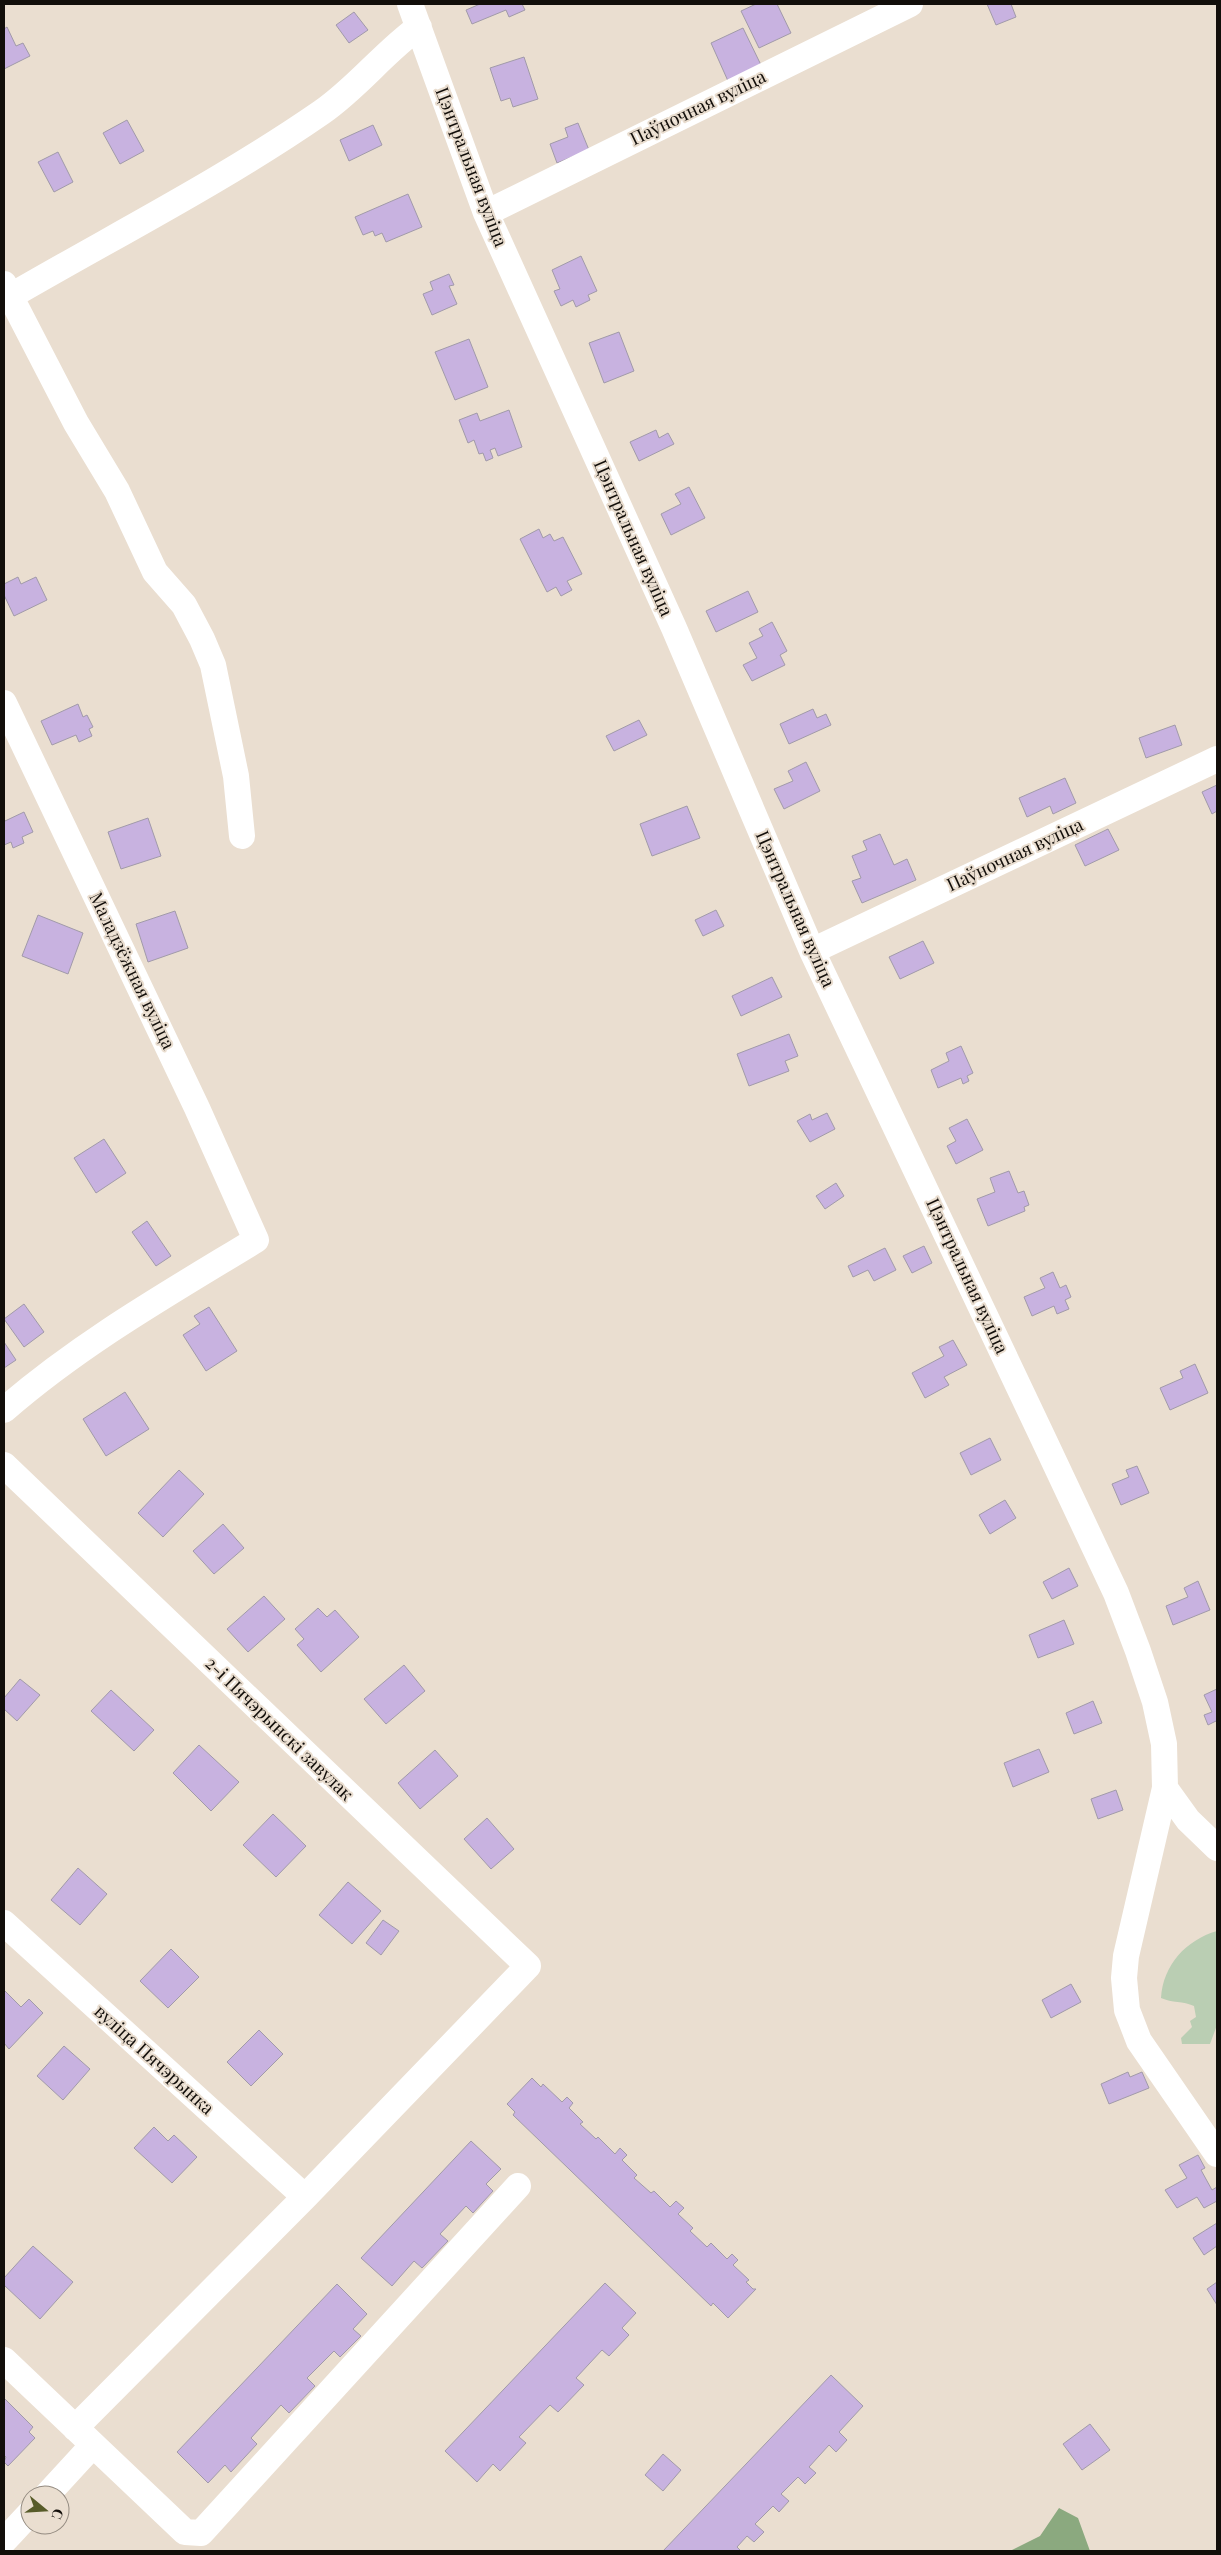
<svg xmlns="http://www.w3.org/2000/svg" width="1221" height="2555" viewBox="0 0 1221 2555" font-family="'Playfair Display',serif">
  <rect width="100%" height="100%" fill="#eaded0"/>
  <path fill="#baceb3" d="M 1217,1931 L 1217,2025 L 1210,2044 L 1182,2044 L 1181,2038 L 1192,2027 L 1190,2021 L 1196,2017 L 1194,2006 C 1183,2001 1172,2003 1161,1998 C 1163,1965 1186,1940 1217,1931 Z"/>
  <path fill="#8ba97f" d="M 1059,2508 L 1078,2518 L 1090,2551 L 1010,2551 L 1040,2536 Z"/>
  <path fill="#c8b2e0" stroke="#a19aa9" d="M 480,4 L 522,4 L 525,10 L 509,17 L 506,10 L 472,24 L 466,10 Z
    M 756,4 L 777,4 L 791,33 L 759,48 L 741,11 Z
    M 987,4 L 1011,4 L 1016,17 L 996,25 Z
    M 354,12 L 368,30 L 349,43 L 336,25 Z
    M 7,27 L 16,46 L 23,43 L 30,56 L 4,69 L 4,29 Z
    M 743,28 L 761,65 L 728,81 L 711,43 Z
    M 524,57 L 538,99 L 513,107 L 510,98 L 501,101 L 490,68 Z
    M 127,120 L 144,151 L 120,164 L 103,133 Z
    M 578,123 L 589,150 L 557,163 L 550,144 L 568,137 L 565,128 Z
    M 373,125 L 382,145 L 349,161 L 340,140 Z
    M 58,152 L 73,182 L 54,192 L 38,162 Z
    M 408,194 L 422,227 L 386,242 L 382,233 L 375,236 L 373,231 L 363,235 L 355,217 Z
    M 581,256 L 597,291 L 588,295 L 590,300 L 576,307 L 573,300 L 561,306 L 554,291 L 560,289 L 552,270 Z
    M 449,274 L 454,285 L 449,286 L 457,304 L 432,315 L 423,294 L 433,290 L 430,282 Z
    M 619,332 L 634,371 L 604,383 L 589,343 Z
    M 469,339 L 488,387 L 455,400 L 435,352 Z
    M 509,410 L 522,447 L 498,456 L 495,448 L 490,450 L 493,458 L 486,461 L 483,453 L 479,454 L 474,440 L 468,443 L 459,420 L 477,413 L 480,421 Z
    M 656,430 L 659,438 L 668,433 L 674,444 L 639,461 L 630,442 Z
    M 689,487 L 705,518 L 671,535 L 661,514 L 681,504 L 675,494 Z
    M 539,529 L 543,538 L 550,534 L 554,541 L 563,537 L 582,574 L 567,581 L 572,590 L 561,596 L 556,587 L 547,592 L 520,539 Z
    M 18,577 L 21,584 L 36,577 L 47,600 L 14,616 L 4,595 L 4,584 Z
    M 748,591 L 758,612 L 716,632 L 706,611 Z
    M 772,622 L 787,651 L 780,655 L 785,665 L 752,681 L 743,665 L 757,658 L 749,643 L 763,636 L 759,629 Z
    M 78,704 L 83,717 L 87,715 L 93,727 L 89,729 L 92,736 L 79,742 L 76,735 L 52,745 L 41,721 Z
    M 813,709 L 817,718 L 826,714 L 831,725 L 789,744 L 780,724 Z
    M 639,720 L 647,735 L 614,751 L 606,736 Z
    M 1175,725 L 1182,745 L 1146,758 L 1139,738 Z
    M 806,762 L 820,791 L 784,809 L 774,789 L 793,781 L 788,771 Z
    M 1065,778 L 1076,803 L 1053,814 L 1050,806 L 1027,817 L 1019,798 Z
    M 1217,785 L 1217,811 L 1212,814 L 1202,792 Z
    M 687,806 L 700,838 L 652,856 L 640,824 Z
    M 24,812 L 33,832 L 22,837 L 24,843 L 13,848 L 11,842 L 4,845 L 4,818 L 5,821 Z
    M 148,818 L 161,856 L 121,869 L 108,832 Z
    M 1108,829 L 1119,850 L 1085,866 L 1075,845 Z
    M 880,834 L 894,865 L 907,859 L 916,880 L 862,903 L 852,881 L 861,878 L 852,856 L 867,850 L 863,841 Z
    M 716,910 L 724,926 L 703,936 L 695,920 Z
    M 175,911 L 188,948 L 148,962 L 136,924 Z
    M 38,915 L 83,933 L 68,974 L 22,956 Z
    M 923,941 L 934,963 L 900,979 L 889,957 Z
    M 772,977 L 782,997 L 741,1016 L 732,996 Z
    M 789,1034 L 798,1056 L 785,1061 L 789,1071 L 749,1086 L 737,1054 Z
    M 961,1046 L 973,1073 L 967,1076 L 969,1081 L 963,1084 L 961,1078 L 938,1088 L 931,1070 L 949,1061 L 946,1053 Z
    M 827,1113 L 835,1129 L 810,1142 L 797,1121 L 810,1114 L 812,1120 Z
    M 967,1119 L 983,1150 L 956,1164 L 947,1146 L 956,1141 L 949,1128 Z
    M 104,1139 L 126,1173 L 96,1193 L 74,1158 Z
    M 1009,1171 L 1018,1193 L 1024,1191 L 1029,1205 L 1024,1207 L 1025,1211 L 988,1226 L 977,1199 L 995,1192 L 990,1178 Z
    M 836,1183 L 844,1196 L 825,1209 L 816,1196 Z
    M 147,1221 L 171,1256 L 156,1266 L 132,1232 Z
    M 924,1246 L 932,1263 L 912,1273 L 903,1256 Z
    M 885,1248 L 896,1270 L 874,1281 L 868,1270 L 853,1277 L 848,1266 Z
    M 1053,1272 L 1060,1288 L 1066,1285 L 1071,1297 L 1065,1300 L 1069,1309 L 1057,1314 L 1054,1306 L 1032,1316 L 1024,1297 L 1045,1288 L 1040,1278 Z
    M 24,1304 L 44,1332 L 24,1347 L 4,1319 Z
    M 209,1307 L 237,1351 L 206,1371 L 183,1335 L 200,1324 L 194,1316 Z
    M 953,1340 L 967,1365 L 944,1377 L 949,1385 L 925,1398 L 912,1373 L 944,1356 L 939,1347 Z
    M 4,1342 L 16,1360 L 4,1368 Z
    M 1195,1364 L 1208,1393 L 1170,1410 L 1160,1388 L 1183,1378 L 1180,1371 Z
    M 125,1392 L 149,1429 L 106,1456 L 83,1419 Z
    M 990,1438 L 1001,1460 L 971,1475 L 960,1453 Z
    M 1137,1466 L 1149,1493 L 1121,1505 L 1112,1484 L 1129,1477 L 1126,1470 Z
    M 179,1470 L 204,1494 L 163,1537 L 138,1513 Z
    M 1005,1500 L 1016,1518 L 990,1534 L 979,1515 Z
    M 223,1524 L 244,1548 L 214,1574 L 193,1551 Z
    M 1069,1568 L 1078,1586 L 1052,1599 L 1043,1582 Z
    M 1198,1581 L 1210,1610 L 1173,1625 L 1166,1606 L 1188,1597 L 1184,1588 Z
    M 264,1596 L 285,1619 L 248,1652 L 227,1629 Z
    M 318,1608 L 327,1617 L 335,1610 L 359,1637 L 321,1672 L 297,1645 L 304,1639 L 295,1629 Z
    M 1064,1620 L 1074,1644 L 1038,1658 L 1029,1635 Z
    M 404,1665 L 425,1691 L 386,1724 L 364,1699 Z
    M 20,1679 L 40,1695 L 17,1721 L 4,1709 L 4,1698 Z
    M 1217,1689 L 1217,1723 L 1216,1721 L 1208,1725 L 1204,1715 L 1212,1712 L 1204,1695 Z
    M 111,1690 L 154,1730 L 134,1751 L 91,1711 Z
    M 1093,1701 L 1102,1723 L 1074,1734 L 1066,1713 Z
    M 199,1745 L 239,1782 L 211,1811 L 173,1773 Z
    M 1039,1749 L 1049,1772 L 1013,1787 L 1004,1763 Z
    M 435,1750 L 458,1776 L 420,1809 L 398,1783 Z
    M 1116,1790 L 1123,1810 L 1098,1819 L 1091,1799 Z
    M 273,1814 L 306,1846 L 276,1877 L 243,1845 Z
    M 487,1818 L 514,1849 L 491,1869 L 464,1839 Z
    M 78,1868 L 107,1894 L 80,1925 L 51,1900 Z
    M 348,1882 L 381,1911 L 352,1944 L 319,1915 Z
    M 383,1920 L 399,1931 L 381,1955 L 366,1943 Z
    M 171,1949 L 199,1977 L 168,2008 L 140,1981 Z
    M 1071,1984 L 1081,2002 L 1051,2018 L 1042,2000 Z
    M 4,1990 L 21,2007 L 29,1999 L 43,2013 L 9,2049 L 4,2043 Z
    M 259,2030 L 283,2054 L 251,2086 L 227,2062 Z
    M 64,2046 L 90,2069 L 63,2100 L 37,2076 Z
    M 1128,2072 L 1130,2077 L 1142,2072 L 1149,2088 L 1109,2104 L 1101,2084 Z
    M 532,2078 L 541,2087 L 543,2084 L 562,2102 L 567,2097 L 573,2103 L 569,2108 L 583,2122 L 580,2124 L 596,2139 L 598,2137 L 615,2154 L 620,2148 L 627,2155 L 622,2160 L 637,2175 L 634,2178 L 651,2193 L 654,2191 L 670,2207 L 676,2201 L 684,2208 L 678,2214 L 693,2228 L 690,2231 L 707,2247 L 711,2243 L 727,2259 L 732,2254 L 738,2260 L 733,2265 L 749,2280 L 746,2282 L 753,2289 L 756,2289 L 728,2318 L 713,2303 L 711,2306 L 513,2115 L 515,2112 L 507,2104 Z
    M 154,2127 L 168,2141 L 174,2135 L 197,2157 L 172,2183 L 134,2148 Z
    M 471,2141 L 501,2169 L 486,2184 L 493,2191 L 473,2213 L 466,2206 L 440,2234 L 448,2241 L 422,2268 L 414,2261 L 392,2286 L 361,2258 Z
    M 1198,2155 L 1205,2168 L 1201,2170 L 1212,2190 L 1217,2187 L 1217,2201 L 1204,2208 L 1197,2197 L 1177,2208 L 1165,2190 L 1187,2178 L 1179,2165 Z
    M 1217,2223 L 1217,2246 L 1204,2255 L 1193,2238 Z
    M 33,2246 L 73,2282 L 40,2319 L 4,2285 L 4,2278 Z
    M 1217,2282 L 1217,2305 L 1207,2289 Z
    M 605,2283 L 636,2313 L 622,2328 L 629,2335 L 609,2356 L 602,2350 L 576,2378 L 584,2385 L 558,2412 L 550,2405 L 519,2437 L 526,2443 L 500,2471 L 493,2464 L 477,2482 L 445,2451 Z
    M 337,2284 L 367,2314 L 353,2329 L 361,2336 L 340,2357 L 334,2351 L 307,2378 L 315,2386 L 289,2413 L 281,2405 L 251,2438 L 257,2444 L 231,2472 L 225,2465 L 208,2483 L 177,2452 Z
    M 831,2375 L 863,2406 L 839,2432 L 847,2440 L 836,2452 L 829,2445 L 809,2467 L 816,2473 L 805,2484 L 798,2477 L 781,2494 L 789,2501 L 779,2512 L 773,2506 L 755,2524 L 764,2532 L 754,2542 L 747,2536 L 737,2547 L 741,2551 L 663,2551 Z
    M 4,2398 L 33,2427 L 29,2432 L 35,2438 L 8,2466 L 4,2462 L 6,2457 L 4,2455 Z
    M 1090,2424 L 1110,2450 L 1082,2470 L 1063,2444 Z
    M 663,2454 L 681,2470 L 663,2491 L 645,2475 Z"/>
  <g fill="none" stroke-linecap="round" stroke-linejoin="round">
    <path stroke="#fff" stroke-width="26" d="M 410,4 L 486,213 L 674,628 L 812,951 L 1044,1440 L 1116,1593 L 1138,1651 L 1155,1702 L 1164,1744 L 1165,1788 L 1126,1956 L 1124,1978 L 1127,2010 L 1139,2041 L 1217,2154
      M 486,213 L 910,4
      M 4,284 L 76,423 L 117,491 L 155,572 L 184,605 L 202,639 L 213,665 L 236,776 L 242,836
      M 4,300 C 110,238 221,182 322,112 C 358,87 384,52 419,27
      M 4,703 L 197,1108 L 256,1240 C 169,1293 81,1343 4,1410
      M 812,951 L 1217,759
      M 4,1465 L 528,1966 L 305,2197 L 75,2428
      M 1165,1788 L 1188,1820 L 1217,1848
      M 4,1923 L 305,2197
      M 4,2360 L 185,2532 L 201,2533 L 518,2186
      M 47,2495 L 92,2446
      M 4,2541 L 30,2513"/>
  </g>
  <g text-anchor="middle" stroke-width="4" stroke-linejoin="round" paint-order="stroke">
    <g font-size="18" fill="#120e0a" stroke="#eaded0">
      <text transform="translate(698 108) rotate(-26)" y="6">Паўночная вуліца</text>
      <text transform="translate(471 167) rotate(69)" y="6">Цэнтральная вуліца</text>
      <text transform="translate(633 538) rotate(66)" y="6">Цэнтральная вуліца</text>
      <text transform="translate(1015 855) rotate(-25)" y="6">Паўночная вуліца</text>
      <text transform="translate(795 909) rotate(66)" y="6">Цэнтральная вуліца</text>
      <text transform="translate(132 971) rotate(64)" y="6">Маладзёжная вуліца</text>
      <text transform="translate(967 1276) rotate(65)" y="6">Цэнтральная вуліца</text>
      <text transform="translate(279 1729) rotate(44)" y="6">2-і Пячэрынскі завулак</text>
      <text transform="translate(154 2060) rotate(42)" y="6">вуліца Пячэрынка</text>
    </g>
  </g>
  <rect width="1221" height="2555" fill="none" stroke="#120e0a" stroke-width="10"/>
  <g transform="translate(45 2510) rotate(108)"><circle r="24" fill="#eaded0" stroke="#948b81"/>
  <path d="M0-4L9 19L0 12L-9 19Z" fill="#575b29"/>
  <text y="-8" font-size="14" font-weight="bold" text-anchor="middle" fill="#120e0a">С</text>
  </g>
</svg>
